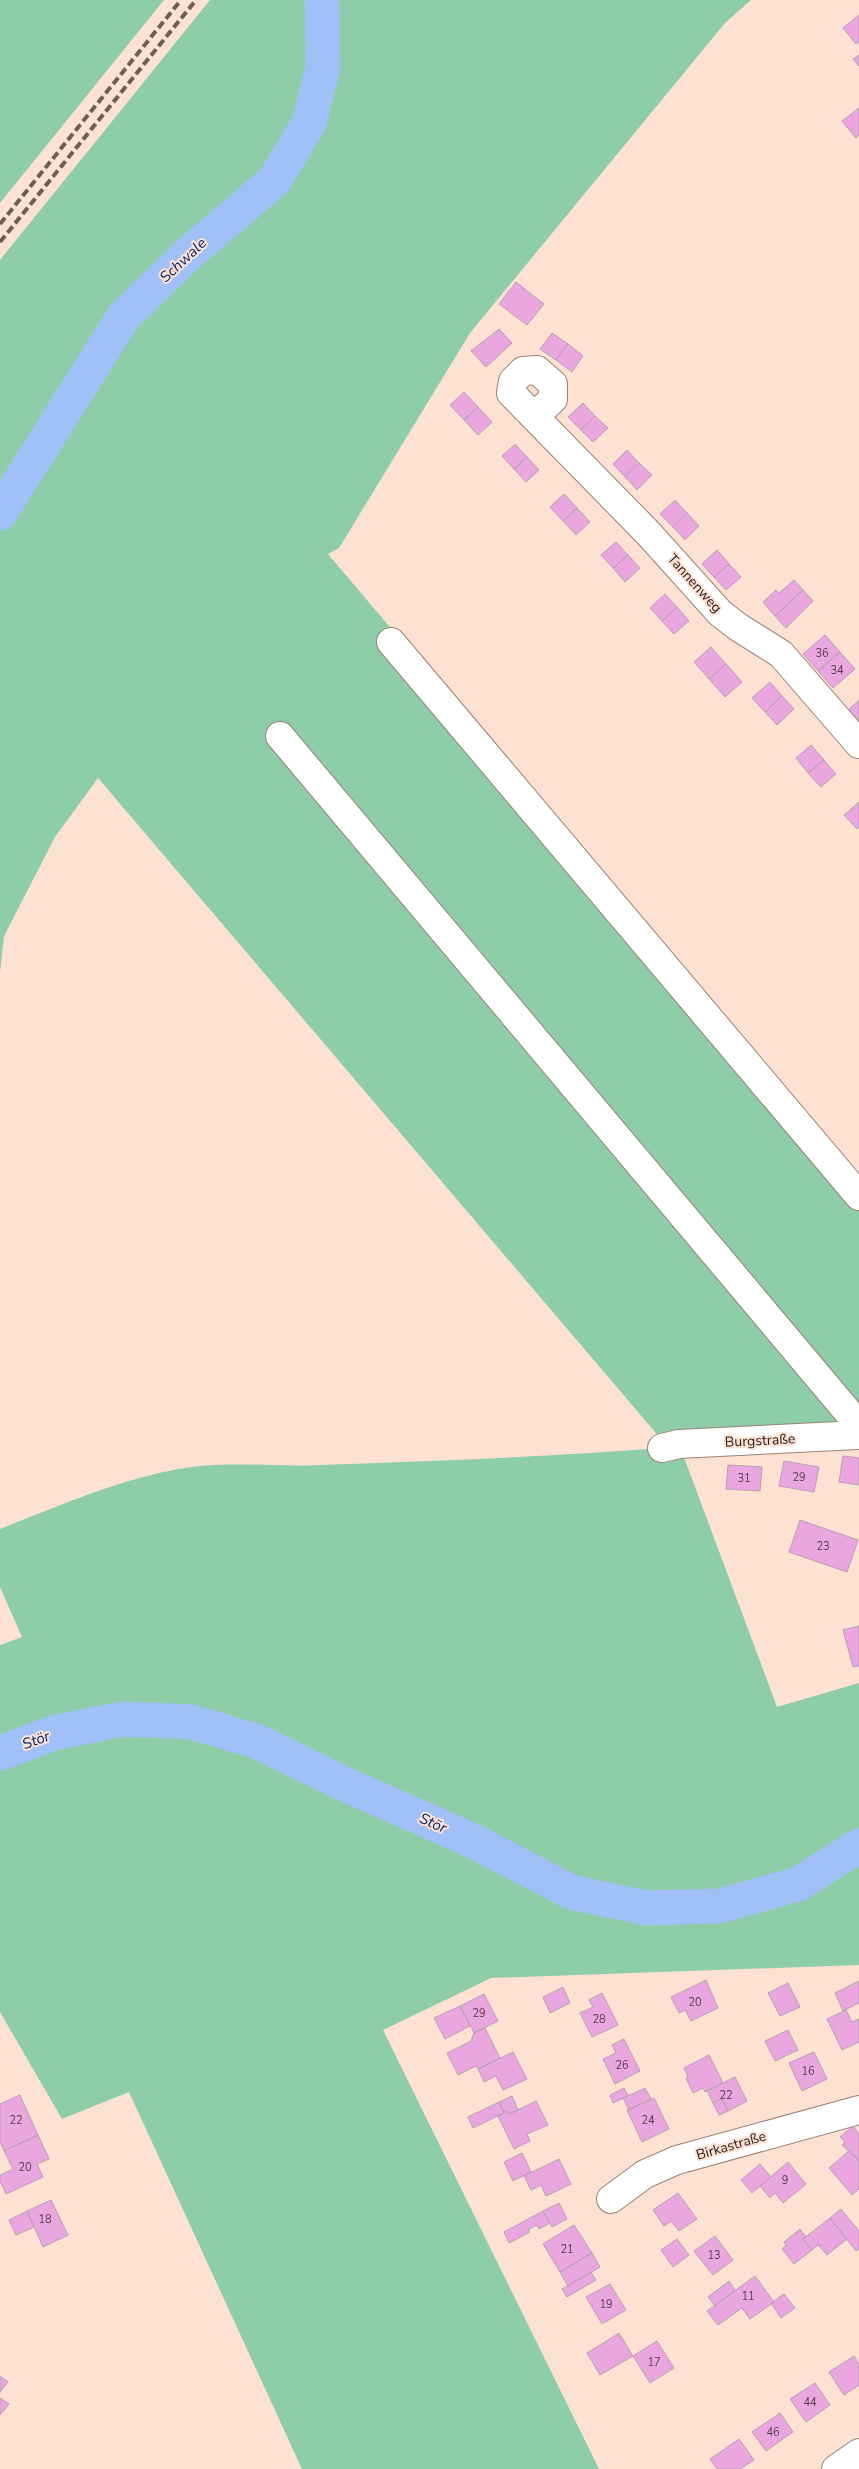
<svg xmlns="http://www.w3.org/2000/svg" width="859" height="2469" viewBox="0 0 859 2469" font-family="'Nunito Sans',sans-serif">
  <rect width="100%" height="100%" fill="#fde1d2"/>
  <path fill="#8dcda7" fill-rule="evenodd" d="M 0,0 L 164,0 L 0,203 Z
    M 210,0 L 751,0 L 725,23 L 470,333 L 339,548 L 328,554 L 859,1182 L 859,1421 L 661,1439 L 98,778 L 55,837 L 4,936 L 0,972 L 0,260 Z
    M 679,1444 L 777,1707 L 859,1683 L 859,1965 L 491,1978 L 383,2030 L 599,2469 L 302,2469 L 129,2092 L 62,2119 L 0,2012 L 0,1645 L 22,1637 L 0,1587 L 0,1529 C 61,1505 136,1472 201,1466 C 240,1462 280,1467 318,1465 C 433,1461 547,1457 662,1448 ZM 362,1793 L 473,1841 L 553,1883 Z"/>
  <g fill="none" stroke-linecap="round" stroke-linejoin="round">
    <path stroke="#a2c0f8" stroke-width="35" d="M 0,513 L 124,316 L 187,255 L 274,181 L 309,123 L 323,67 L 322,0
      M 0,1753 L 57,1732 L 124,1719 L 192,1722 L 256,1741 L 338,1781 L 473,1841 L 571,1892 L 646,1908 L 720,1906 L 798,1884 L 859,1846"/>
  </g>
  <path fill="#eaa6df" stroke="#b7a0b3" d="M 859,15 L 859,42 L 856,44 L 843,28 Z
    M 859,55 L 859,66 L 853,59 Z
    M 859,108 L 859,135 L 856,138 L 842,121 Z
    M 516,282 L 544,304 L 527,325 L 499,304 Z
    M 499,329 L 512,343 L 486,367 L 471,351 Z
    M 552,333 L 568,344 L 556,360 L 540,349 Z
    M 568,344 L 583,356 L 572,372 L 556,360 Z
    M 464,392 L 478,407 L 464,420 L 450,405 Z
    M 583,403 L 595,416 L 581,430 L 568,417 Z
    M 478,407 L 492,422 L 478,435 L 464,420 Z
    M 595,416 L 608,428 L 593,442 L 581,430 Z
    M 515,444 L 527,457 L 514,469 L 502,456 Z
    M 627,450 L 639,463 L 625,477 L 613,464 Z
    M 527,457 L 539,470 L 526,482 L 514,469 Z
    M 639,463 L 652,475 L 637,490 L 625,477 Z
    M 564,494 L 577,508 L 563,521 L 550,507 Z
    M 675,500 L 687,513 L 673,527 L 660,514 Z
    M 577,508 L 590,522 L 576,535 L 563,521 Z
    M 687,513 L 699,526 L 685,540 L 673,527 Z
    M 616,542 L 628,555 L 613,568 L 601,555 Z
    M 717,550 L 729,564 L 714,577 L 702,564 Z
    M 628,555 L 640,568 L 625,582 L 613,568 Z
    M 729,564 L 741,577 L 726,590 L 714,577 Z
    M 794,580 L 803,590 L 775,616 L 763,602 L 776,590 L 779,593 Z
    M 803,590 L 813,601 L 786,628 L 775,616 Z
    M 665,594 L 677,607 L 662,621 L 650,608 Z
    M 677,607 L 689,621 L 674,634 L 662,621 Z
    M 825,635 L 840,652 L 818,671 L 803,654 Z
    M 711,647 L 726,664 L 709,679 L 694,662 Z
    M 840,652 L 855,669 L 833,688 L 818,671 Z
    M 726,664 L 742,682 L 725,697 L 709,679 Z
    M 770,682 L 782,696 L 765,712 L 752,698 Z
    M 782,696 L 794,709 L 777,725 L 765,712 Z
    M 859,700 L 859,724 L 847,711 Z
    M 811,745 L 824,760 L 808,773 L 796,758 Z
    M 824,760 L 836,774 L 821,787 L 808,773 Z
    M 859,802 L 859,827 L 857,829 L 844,815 Z
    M 843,1456 L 859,1458 L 859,1485 L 839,1482 Z
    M 784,1461 L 819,1467 L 814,1492 L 779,1486 Z
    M 728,1465 L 762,1467 L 760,1491 L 726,1489 Z
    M 800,1520 L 858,1540 L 847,1572 L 789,1552 Z
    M 859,1626 L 859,1666 L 853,1667 L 843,1630 Z
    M 706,1980 L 718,2008 L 691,2021 L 685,2010 L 679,2013 L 671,1997 Z
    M 859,1981 L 859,2003 L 843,2011 L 835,1993 Z
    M 788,1983 L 800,2007 L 780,2016 L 768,1993 Z
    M 563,1987 L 570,2003 L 550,2013 L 543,1997 Z
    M 602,1993 L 618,2025 L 592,2037 L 580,2013 L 593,2007 L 589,2000 Z
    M 484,1994 L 498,2021 L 474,2033 L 460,2006 Z
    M 460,2006 L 470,2026 L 445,2039 L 434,2018 Z
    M 846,2010 L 852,2022 L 859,2019 L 859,2042 L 842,2050 L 827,2019 Z
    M 485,2028 L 500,2058 L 478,2069 L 476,2066 L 458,2075 L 447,2053 L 471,2041 L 474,2033 Z
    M 788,2030 L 798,2050 L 775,2061 L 765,2041 Z
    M 624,2039 L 640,2071 L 615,2084 L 603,2059 L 616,2053 L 612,2045 Z
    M 513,2052 L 527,2079 L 503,2090 L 496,2076 L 484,2082 L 478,2069 Z
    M 814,2052 L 827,2079 L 802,2091 L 789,2063 Z
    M 709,2055 L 723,2083 L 705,2092 L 703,2088 L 693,2093 L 686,2078 L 688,2077 L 684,2068 Z
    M 735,2077 L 747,2101 L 728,2111 L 722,2099 L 713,2103 L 707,2091 Z
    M 624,2088 L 628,2096 L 613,2103 L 610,2095 Z
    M 645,2088 L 651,2099 L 629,2110 L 623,2098 Z
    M 20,2095 L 38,2135 L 4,2151 L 0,2142 L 0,2104 Z
    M 512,2096 L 518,2110 L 509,2114 L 507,2111 L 504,2113 L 499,2102 Z
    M 654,2098 L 669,2129 L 642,2142 L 627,2110 Z
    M 722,2099 L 728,2111 L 719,2115 L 713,2103 Z
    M 536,2101 L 548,2125 L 527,2134 L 530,2141 L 514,2149 L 498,2116 L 507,2111 L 509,2114 Z
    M 499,2102 L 504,2113 L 473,2128 L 468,2117 Z
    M 853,2126 L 859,2134 L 859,2161 L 842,2145 L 845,2142 L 840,2137 Z
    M 38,2135 L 49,2159 L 37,2164 L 43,2177 L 6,2194 L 0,2181 L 0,2175 L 13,2169 L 4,2151 Z
    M 850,2150 L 859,2161 L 859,2189 L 852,2195 L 829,2168 Z
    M 522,2153 L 531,2172 L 513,2181 L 504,2162 Z
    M 559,2159 L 571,2184 L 546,2196 L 541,2185 L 531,2190 L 524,2176 Z
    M 788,2162 L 806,2184 L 783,2203 L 775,2193 L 770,2198 L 760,2186 Z
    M 760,2164 L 771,2177 L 752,2193 L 741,2180 Z
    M 678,2193 L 697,2219 L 679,2231 L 671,2221 L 664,2226 L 653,2210 Z
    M 51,2200 L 68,2235 L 43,2247 L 27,2211 Z
    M 559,2203 L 567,2219 L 552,2227 L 543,2211 Z
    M 841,2209 L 859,2231 L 859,2249 L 856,2251 L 830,2218 Z
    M 27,2211 L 34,2227 L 16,2235 L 9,2220 Z
    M 543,2211 L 550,2223 L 539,2229 L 537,2225 L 528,2230 L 530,2232 L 509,2243 L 504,2232 Z
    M 830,2218 L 847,2239 L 827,2255 L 818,2245 L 812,2250 L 803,2239 Z
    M 574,2225 L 592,2253 L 560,2272 L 543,2244 Z
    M 800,2229 L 806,2237 L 803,2239 L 812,2250 L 794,2264 L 782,2249 L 786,2245 L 784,2242 Z
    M 715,2236 L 733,2260 L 713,2275 L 694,2251 Z
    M 677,2239 L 689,2255 L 673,2267 L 661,2250 Z
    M 592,2253 L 600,2267 L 568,2286 L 560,2272 Z
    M 591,2272 L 596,2280 L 567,2297 L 562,2289 Z
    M 755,2276 L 774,2302 L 750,2319 L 742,2308 L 718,2325 L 707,2311 Z
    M 729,2281 L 735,2290 L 715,2306 L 708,2297 Z
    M 610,2284 L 626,2310 L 602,2324 L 586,2297 Z
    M 784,2294 L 795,2308 L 781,2318 L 771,2303 Z
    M 619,2333 L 633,2356 L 600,2375 L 587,2353 Z
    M 657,2341 L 674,2368 L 650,2383 L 633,2356 Z
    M 854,2356 L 859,2364 L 859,2385 L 844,2395 L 829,2372 Z
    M 0,2376 L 8,2382 L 0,2392 Z
    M 815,2383 L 830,2405 L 806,2422 L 790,2399 Z
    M 0,2398 L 9,2404 L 0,2415 Z
    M 780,2413 L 793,2432 L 766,2451 L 752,2432 Z
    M 739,2439 L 754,2460 L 740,2469 L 717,2469 L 710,2459 Z"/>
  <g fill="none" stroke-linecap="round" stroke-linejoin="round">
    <defs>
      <path id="minor" d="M 535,416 L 553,399 L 553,384 L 537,370 L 523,371 L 513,381 L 511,393 L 649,534 L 720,613 L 738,627 L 781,654 L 859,744
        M 391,642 L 859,1196
        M 280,736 L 853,1418
        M 662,1448 L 679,1444 L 859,1435
        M 611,2199 L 645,2174 L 677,2160 L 859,2110
        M 836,2469 L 859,2453"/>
    </defs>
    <use href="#minor" stroke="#9a8274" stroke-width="30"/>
    <use href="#minor" stroke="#fff" stroke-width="28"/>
    <path stroke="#6d5d55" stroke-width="4" stroke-dasharray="8 4" stroke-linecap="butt" d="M 0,224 L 181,0
      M 0,242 L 196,0"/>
  </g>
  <g text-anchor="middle" stroke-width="4" stroke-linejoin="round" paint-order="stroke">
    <g font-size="11" fill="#573e49">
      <text x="822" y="657">36</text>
      <text x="837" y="674">34</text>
      <text x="799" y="1481">29</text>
      <text x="744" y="1482">31</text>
      <text x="823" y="1550">23</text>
      <text x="695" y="2006">20</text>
      <text x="479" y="2017">29</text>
      <text x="599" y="2023">28</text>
      <text x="622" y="2069">26</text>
      <text x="808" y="2075">16</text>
      <text x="726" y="2099">22</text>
      <text x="16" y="2124">22</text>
      <text x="648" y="2124">24</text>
      <text x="25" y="2171">20</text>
      <text x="785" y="2184">9</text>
      <text x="45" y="2223">18</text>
      <text x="567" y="2253">21</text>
      <text x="714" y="2259">13</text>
      <text x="748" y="2300">11</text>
      <text x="606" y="2308">19</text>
      <text x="654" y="2366">17</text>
      <text x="810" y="2406">44</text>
      <text x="773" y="2436">46</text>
    </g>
    <g font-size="14" fill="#261c17" stroke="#fde1d2">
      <text transform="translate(695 583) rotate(48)" y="5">Tannenweg</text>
      <text transform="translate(760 1440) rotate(-3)" y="5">Burgstraße</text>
      <text transform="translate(731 2145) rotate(-16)" y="5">Birkastraße</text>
    </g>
    <g font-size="15" font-style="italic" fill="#022774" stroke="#fde1d2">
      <text transform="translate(183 260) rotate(-43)" y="5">Schwale</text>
      <text transform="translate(36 1740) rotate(-20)" y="5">Stör</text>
      <text transform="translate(433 1823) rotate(24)" y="5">Stör</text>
    </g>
  </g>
</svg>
